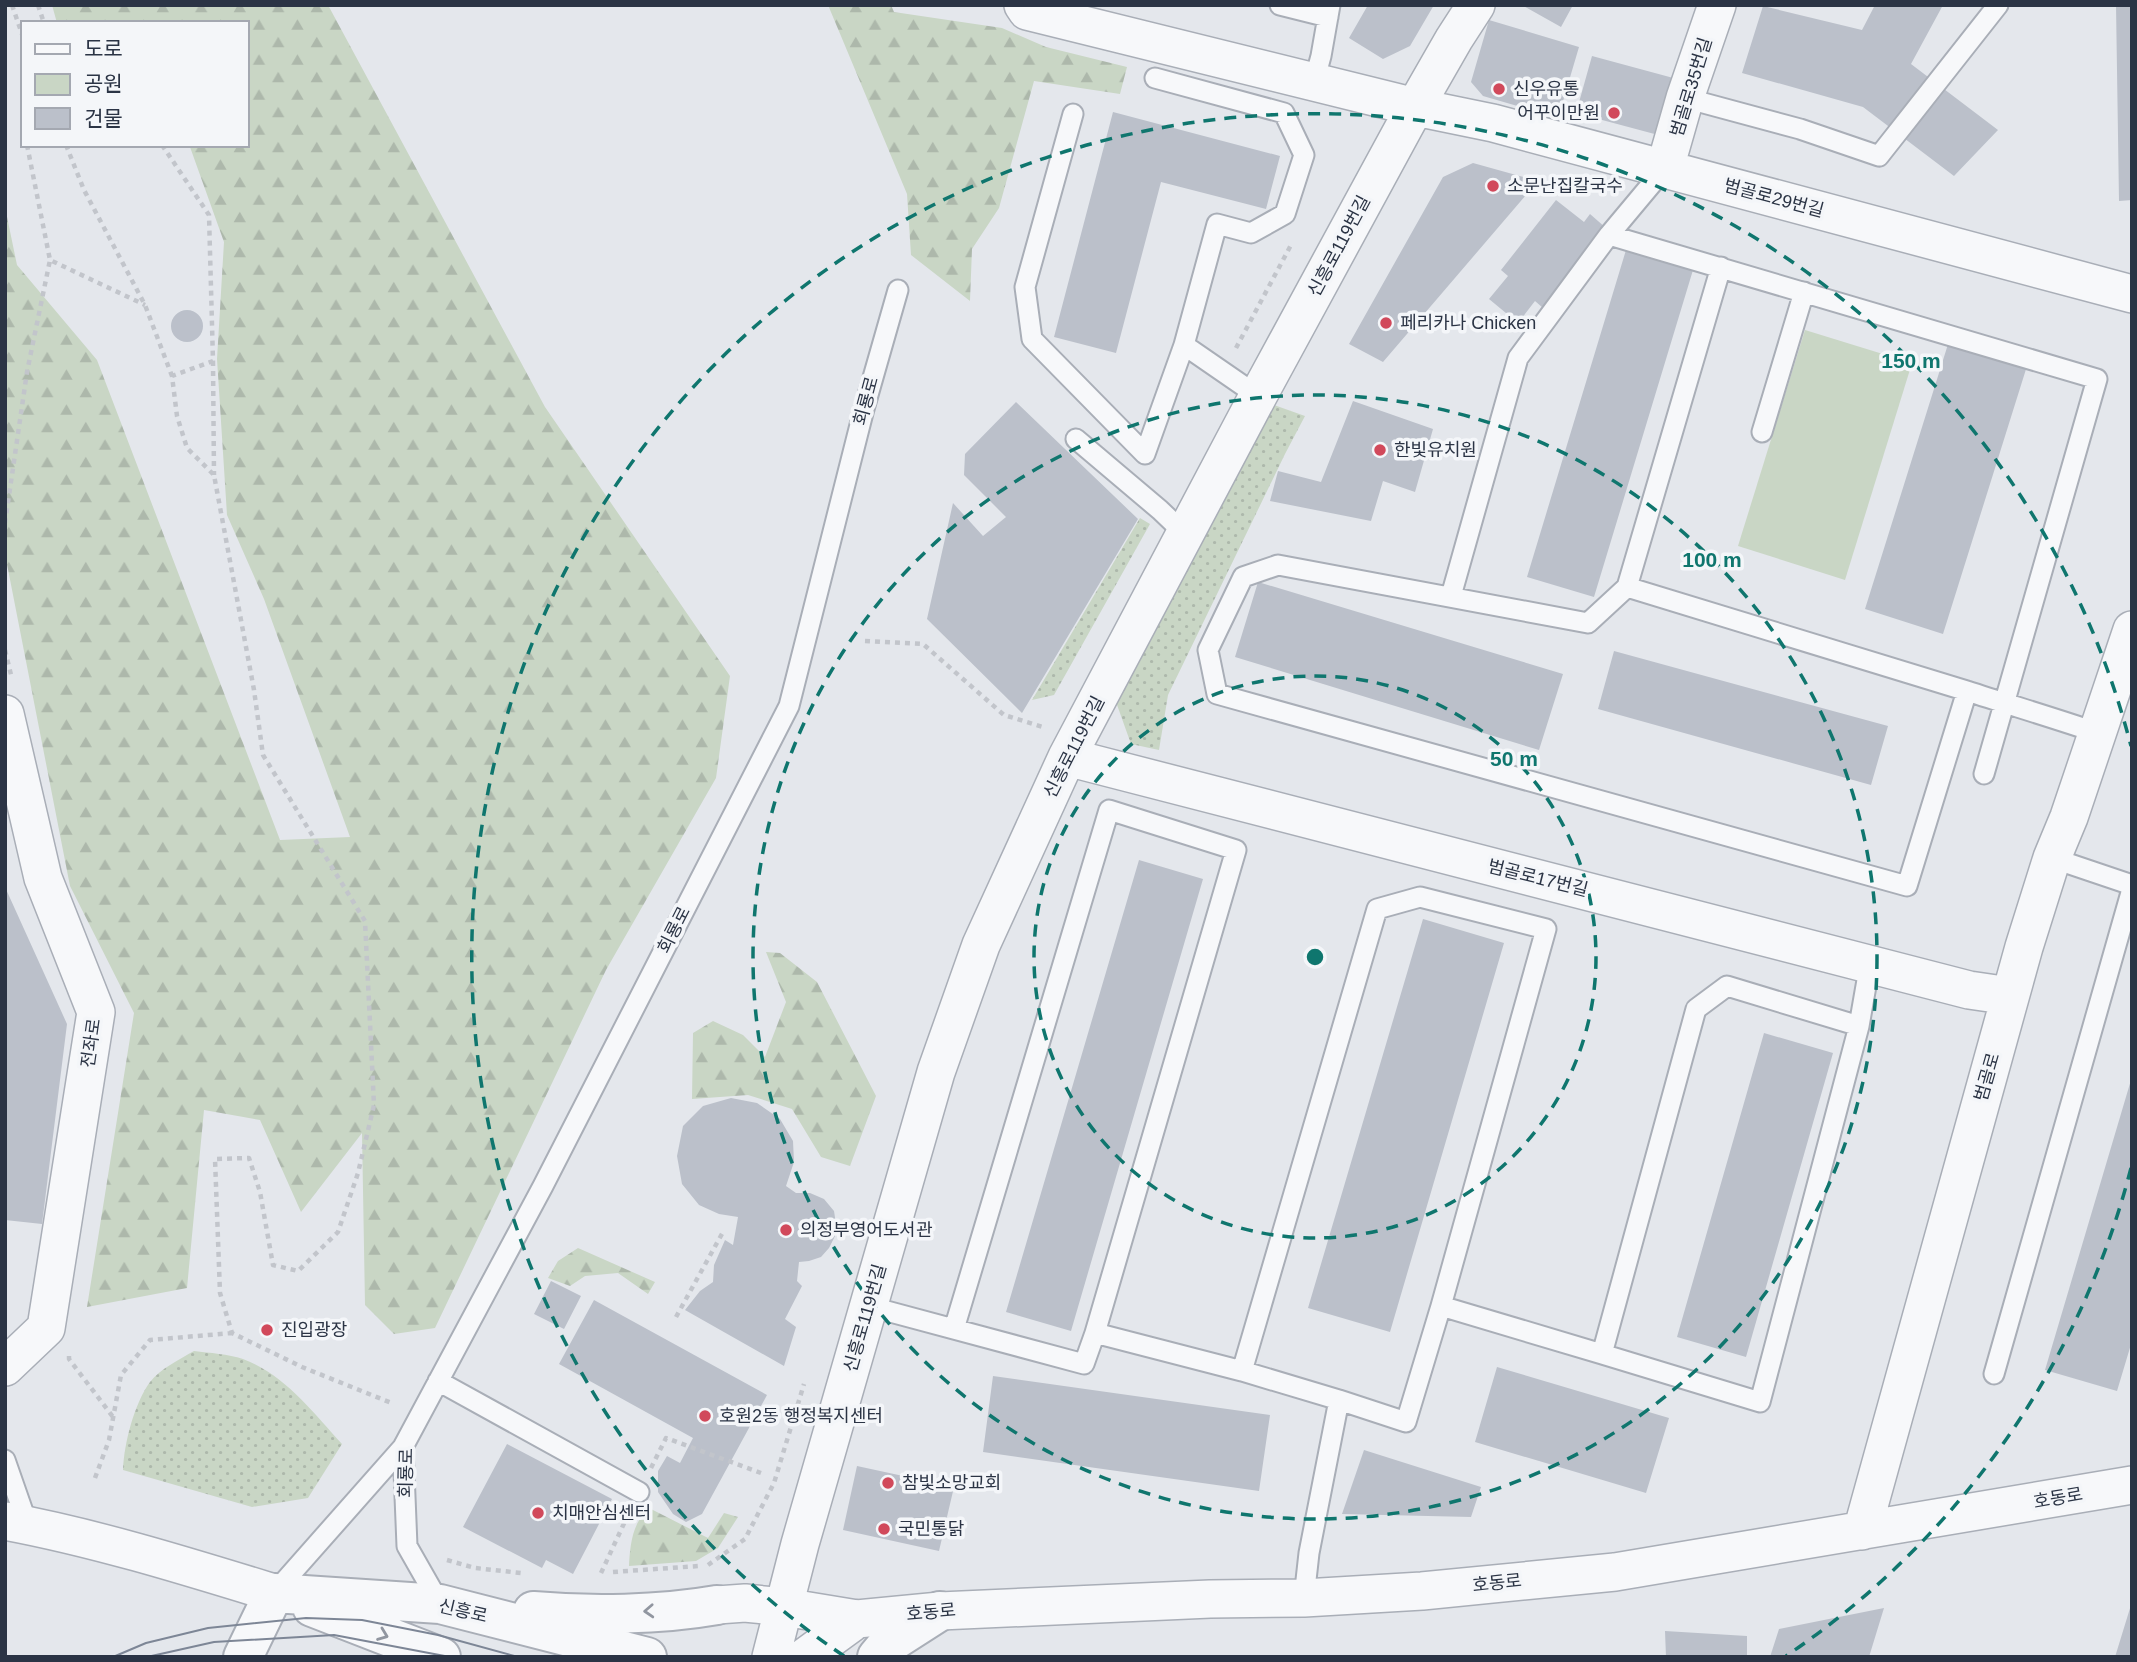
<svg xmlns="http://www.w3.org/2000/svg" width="2137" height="1662" viewBox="0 0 2137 1662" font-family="Arial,'Noto Sans KR',sans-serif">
  <defs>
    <pattern id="grass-dots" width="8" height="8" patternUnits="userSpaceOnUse" patternTransform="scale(1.75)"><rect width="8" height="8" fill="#c9d6c5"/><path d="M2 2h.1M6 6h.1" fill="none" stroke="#adb8ab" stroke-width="1.8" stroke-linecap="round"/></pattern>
    <pattern id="forest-firs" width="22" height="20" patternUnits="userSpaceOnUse" patternTransform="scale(1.75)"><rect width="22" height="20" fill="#c9d6c5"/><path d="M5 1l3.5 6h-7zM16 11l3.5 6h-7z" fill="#adb8ab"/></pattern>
  </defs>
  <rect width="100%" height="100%" fill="#e4e7ec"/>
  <path fill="url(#grass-dots)" d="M 1274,405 L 1305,416 L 1285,454 L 1168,695 L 1159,750 L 1131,744 L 1116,702 Z
    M 1140,518 L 1150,524 L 1054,695 L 1032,700 Z
    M 194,1351 C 210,1353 228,1354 243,1359 C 284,1374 313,1412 342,1444 L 308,1498 L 252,1507 L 123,1470 C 124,1444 134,1404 150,1382 C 160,1369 180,1359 194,1351 Z"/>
  <path fill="url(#forest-firs)" d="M 52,5 L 328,5 L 545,407 L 730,676 L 716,778 L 606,970 L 435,1328 L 394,1334 L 365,1305 L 362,1133 L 301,1212 L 260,1120 L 204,1110 L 187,1288 L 87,1307 L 134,1013 L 70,886 L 5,554 L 5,207 L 17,265 L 97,360 L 280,840 L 350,837 L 264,599 L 227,515 L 217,359 L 224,242 L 190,147 L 188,145 L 247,145 L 247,23 L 57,23 Z
    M 828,5 L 891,5 L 894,12 L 1002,28 L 1046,47 L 1127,67 L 1120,94 L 1034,81 L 999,208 L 972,249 L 970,301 L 911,255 L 907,194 Z
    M 766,952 L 780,953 L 817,982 L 876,1096 L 850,1166 L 821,1157 L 792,1109 L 748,1095 L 692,1099 L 693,1033 L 713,1021 L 743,1035 L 765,1057 L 786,1002 Z
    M 578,1248 L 655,1282 L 648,1294 L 618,1273 L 585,1276 L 570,1286 L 548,1278 L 558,1261 Z
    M 651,1509 L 708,1538 L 724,1513 L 738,1517 L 718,1548 L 696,1561 L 629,1566 C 630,1547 632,1519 651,1509 Z"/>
  <path fill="#c9d6c5" d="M 1805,330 L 1912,363 L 1845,580 L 1738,546 Z"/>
  <path fill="#bbc0ca" d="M 1368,5 L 1434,5 L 1410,46 L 1383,59 L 1349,38 Z
    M 1522,5 L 1573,5 L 1561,27 Z
    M 1875,5 L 1943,5 L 1911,64 L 1998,130 L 1954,176 L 1863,107 L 1742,73 L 1763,6 L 1862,30 Z
    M 2116,5 L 2132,5 L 2132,200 L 2119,201 Z
    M 1489,20 L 1579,47 L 1558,118 L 1483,96 L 1471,82 Z
    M 1592,56 L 1677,79 L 1662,136 L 1576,113 Z
    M 1113,112 L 1280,156 L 1266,209 L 1161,182 L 1116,353 L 1054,337 Z
    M 1473,163 L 1538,181 L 1383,362 L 1349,344 L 1443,177 Z
    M 1556,200 L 1584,222 L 1590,214 L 1606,228 L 1543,308 L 1535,301 L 1518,323 L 1489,299 L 1508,276 L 1501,270 Z
    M 1626,250 L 1693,270 L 1594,597 L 1527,577 Z
    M171 326a16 16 0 1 1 32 0a16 16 0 1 1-32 0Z
    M 1949,341 L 2027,366 L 1943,634 L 1865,609 Z
    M 1353,401 L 1433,429 L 1415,492 L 1383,481 L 1371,521 L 1270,501 L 1278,471 L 1321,482 Z
    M 1016,402 L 1138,519 L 1022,713 L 927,619 L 953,503 L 983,536 L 1006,517 L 964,475 L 965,454 Z
    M 1258,582 L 1563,674 L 1539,750 L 1235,657 Z
    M 1614,651 L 1888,726 L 1871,785 L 1598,709 Z
    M 1139,860 L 1203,879 L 1071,1331 L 1006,1312 Z
    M 5,887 L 67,1024 L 42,1224 L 5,1220 Z
    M 1423,919 L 1504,943 L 1390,1332 L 1308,1308 Z
    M 1764,1033 L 1833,1053 L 1746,1357 L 1677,1337 Z
    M 2131,1080 L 2132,1341 L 2117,1391 L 2045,1370 Z
    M 731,1098 L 757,1103 L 780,1119 L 793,1141 L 794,1162 L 786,1186 L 796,1193 L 810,1193 L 824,1199 L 834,1211 L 836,1224 L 835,1236 L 829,1248 L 821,1257 L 809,1261 L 799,1262 L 797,1281 L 802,1286 L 785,1319 L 796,1327 L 784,1366 L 685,1310 L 700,1291 L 713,1282 L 714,1265 L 725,1240 L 733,1245 L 738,1217 L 719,1214 L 699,1205 L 682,1184 L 677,1156 L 683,1126 L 703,1106 Z
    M 551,1281 L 581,1296 L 564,1329 L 534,1314 Z
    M 594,1300 L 767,1395 L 702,1514 L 686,1522 L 673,1514 L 658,1492 L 658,1471 L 667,1456 L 680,1463 L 693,1438 L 559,1364 Z
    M 1497,1367 L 1669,1418 L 1646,1493 L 1475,1442 Z
    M 993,1376 L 1270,1415 L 1259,1491 L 983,1452 Z
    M 507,1444 L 612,1499 L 573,1574 L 546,1560 L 542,1568 L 463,1527 Z
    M 1364,1450 L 1481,1487 L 1471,1517 L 1342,1514 Z
    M 857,1466 L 954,1487 L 939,1551 L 843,1530 Z
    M 2131,1605 L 2132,1657 L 2115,1657 Z
    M 1884,1608 L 1869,1657 L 1770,1657 L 1779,1629 Z
    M 1665,1631 L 1747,1636 L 1747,1657 L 1666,1657 Z"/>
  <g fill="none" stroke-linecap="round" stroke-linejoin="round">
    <defs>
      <path id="service" d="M 1280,5 L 1328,17
        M 1155,78 L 1284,113 L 1304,155 L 1285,214 L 1251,233 L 1217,224 L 1184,345
        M 1314,82 L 1321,56 L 1330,5
        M 1685,98 L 1800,129 L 1879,156 L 1998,5
        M 1073,114 L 1025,287 L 1032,339 L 1145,454 L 1184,345 L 1258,396
        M 1609,235 L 1665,168
        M 1762,432 L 1804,292
        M 1076,439 L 1160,510 L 1185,534
        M 1627,587 L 1721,267
        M 1451,596 L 1518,358 L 1609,235 L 2097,379 L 1984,774
        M 1967,691 L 1907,886 L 1217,694 L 1208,650 L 1243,577 L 1278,565 L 1588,623 L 1627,587 L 1967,691 C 2010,705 2054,718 2098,733
        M 2052,858 L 2132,885
        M 868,1306 L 1084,1364 L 1095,1333 L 1242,1371 L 1339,1400
        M 1441,1306 L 1602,1354 L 1696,1009 L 1727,986 L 1859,1026 L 1870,963
        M 954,1329 L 1109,810 L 1236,850 L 1095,1333
        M 1602,1354 L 1760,1402 L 1859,1026
        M 1242,1371 L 1377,909 L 1420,897 L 1546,929 L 1441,1306 L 1406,1422 L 1339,1400 L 1309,1553 L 1304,1598
        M 1994,1374 L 2132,889
        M 438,1381 L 639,1492
        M 5,1460 L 28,1526
        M 274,1593 L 403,1447
        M 440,1604 L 407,1546 L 403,1447 L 543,1186 L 789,706 L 864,409 L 898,290"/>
      <path id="minor" d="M 1023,5 L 1027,11 L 1415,107 L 1493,123 L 2132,294
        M 1665,168 L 1685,98 L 1717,5
        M 5,714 L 43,878 L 96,1012 L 46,1328 L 5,1367
        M 1067,757 L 1969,990 L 2010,996
        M 5,1521 C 96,1538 186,1566 274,1593
        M 1862,1531 L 2024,947 L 2052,858 L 2069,817 L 2132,630
        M 717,1605 L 745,1603 L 784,1607 L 857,1619 L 940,1611 L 1210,1599 L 1304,1598 L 1422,1591 L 1615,1572 L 2132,1485
        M 771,1657 L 800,1544 L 936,1072 L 981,945 L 1067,757 L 1258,396 L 1415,107 L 1454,39 L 1476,5
        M 805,1657 L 857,1619"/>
      <path id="tertiary" d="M 274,1593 L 440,1604 L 647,1657
        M 312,1607 L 441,1657
        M 533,1611 C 590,1616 660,1615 717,1605
        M 243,1657 L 274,1593
        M 877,1657 L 887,1645 L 940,1611"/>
    </defs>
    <use href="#service" stroke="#a9aeb7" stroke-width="23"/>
    <use href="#minor" stroke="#a9aeb7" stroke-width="40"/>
    <use href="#tertiary" stroke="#a9aeb7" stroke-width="42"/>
    <path stroke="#c2c5cb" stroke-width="4.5" stroke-dasharray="5 5" stroke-linecap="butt" d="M 12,5 L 23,37
      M 38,5 L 44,23
      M 27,145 L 50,260 L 145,305
      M 66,145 L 84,190 L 145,305 L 172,376
      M 162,145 L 209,215 L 213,361 L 172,376 L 177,416 L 187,448 L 214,475 L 254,690 L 263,755 L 365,921 L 374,1105 L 358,1173 L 338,1232 L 298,1271 L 273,1265 L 260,1192 L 249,1158 L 215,1159 L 220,1293 L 232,1333 L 302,1367 L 394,1404
      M 1236,348 L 1291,245
      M 213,361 L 214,475
      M 5,523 L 27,372 L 50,260
      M 865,641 L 923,644 L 1004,715 L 1043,727
      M 5,650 L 12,679
      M 676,1317 L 723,1232
      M 69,1356 L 69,1359 L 113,1417
      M 651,1468 L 666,1438 L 761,1473
      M 95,1478 L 109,1440 L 121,1375 L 150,1340 L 232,1333
      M 447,1560 L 475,1568 L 521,1573
      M 708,1565 L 745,1539 L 774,1483 L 804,1384
      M 613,1572 L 699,1566
      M 601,1573 L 627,1517"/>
    <use href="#service" stroke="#f7f8fa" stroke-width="19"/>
    <use href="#minor" stroke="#f7f8fa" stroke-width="37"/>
    <use href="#tertiary" stroke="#f7f8fa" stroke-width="38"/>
    <path stroke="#7d8696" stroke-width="2" d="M 113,1657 L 146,1643 L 208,1628 L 306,1618 L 362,1620 L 438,1635 L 518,1657
      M 147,1657 L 214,1642 L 334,1635 L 450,1657"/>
  </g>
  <defs><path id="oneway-chevron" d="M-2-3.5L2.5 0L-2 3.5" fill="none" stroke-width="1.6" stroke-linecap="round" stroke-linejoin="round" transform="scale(1.75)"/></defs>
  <g stroke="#9196a0">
    <use href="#oneway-chevron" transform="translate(649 1611) rotate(177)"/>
    <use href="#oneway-chevron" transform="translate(383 1635) rotate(21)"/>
  </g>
  <g fill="none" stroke="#0f766e" stroke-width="3.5" stroke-dasharray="12 9">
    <circle cx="1315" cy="957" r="281"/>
    <circle cx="1315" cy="957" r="562"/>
    <path d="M2131 1168A843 843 0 0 1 1786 1656M844 1656A843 843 0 1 1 2131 746"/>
  </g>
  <g fill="#d1495b" stroke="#f4f6f9" stroke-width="2.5">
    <circle cx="1499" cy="89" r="7"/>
    <circle cx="1614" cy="113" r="7"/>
    <circle cx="1493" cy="186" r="7"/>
    <circle cx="1386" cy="323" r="7"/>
    <circle cx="1380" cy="450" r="7"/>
    <circle cx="786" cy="1230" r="7"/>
    <circle cx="267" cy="1330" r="7"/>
    <circle cx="705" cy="1416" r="7"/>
    <circle cx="888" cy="1483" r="7"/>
    <circle cx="538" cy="1513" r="7"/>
    <circle cx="884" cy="1529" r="7"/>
  </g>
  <g text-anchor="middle" stroke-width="7" stroke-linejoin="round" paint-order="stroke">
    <g font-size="18" fill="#2b3445" stroke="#f4f6f9">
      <text transform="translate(1691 87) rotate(-73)" y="6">범골로35번길</text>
      <text transform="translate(1774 198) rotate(15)" y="6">범골로29번길</text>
      <text transform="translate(1339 246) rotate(-62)" y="6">신흥로119번길</text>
      <text transform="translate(866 401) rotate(-75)" y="6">회룡로</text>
      <text transform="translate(1074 747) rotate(-63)" y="6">신흥로119번길</text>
      <text transform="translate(1538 878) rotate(14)" y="6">범골로17번길</text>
      <text transform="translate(674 930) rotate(-63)" y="6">회룡로</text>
      <text transform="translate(91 1043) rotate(-82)" y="6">전좌로</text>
      <text transform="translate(1987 1077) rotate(-74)" y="6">범골로</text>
      <text transform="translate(865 1318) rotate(-74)" y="6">신흥로119번길</text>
      <text transform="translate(406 1473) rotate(-89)" y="6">회룡로</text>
      <text transform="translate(2058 1498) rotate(-10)" y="6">호동로</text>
      <text transform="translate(1497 1583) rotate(-6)" y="6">호동로</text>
      <text transform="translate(463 1611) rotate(13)" y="6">신흥로</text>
      <text transform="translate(931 1612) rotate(-5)" y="6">호동로</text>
    </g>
    <g font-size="18" fill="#2b3445" stroke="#f4f6f9" text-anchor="start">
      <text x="1513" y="95">신우유통</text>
      <text x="1600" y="119" text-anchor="end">어꾸이만원</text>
      <text x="1507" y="192">소문난집칼국수</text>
      <text x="1400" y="329">페리카나 Chicken</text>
      <text x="1394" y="456">한빛유치원</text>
      <text x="800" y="1236">의정부영어도서관</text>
      <text x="281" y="1336">진입광장</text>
      <text x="719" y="1422">호원2동 행정복지센터</text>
      <text x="902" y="1489">참빛소망교회</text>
      <text x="552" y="1519">치매안심센터</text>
      <text x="898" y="1535">국민통닭</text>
    </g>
  </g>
  <circle cx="1315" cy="957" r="10" fill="#0f766e" stroke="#f4f6f9" stroke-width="3.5"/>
  <g font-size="21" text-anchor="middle" font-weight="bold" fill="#0f766e" stroke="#f4f6f9" stroke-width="7" stroke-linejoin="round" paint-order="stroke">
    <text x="1911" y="368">150 m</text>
    <text x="1712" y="567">100 m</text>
    <text x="1514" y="766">50 m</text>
  </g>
  <rect width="2137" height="1662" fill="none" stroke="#2b3445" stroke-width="14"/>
  <rect x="21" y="21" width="228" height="126" fill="#f4f6f9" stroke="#a4a8b1" stroke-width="2"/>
  <rect x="35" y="44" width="35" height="10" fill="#f7f8fa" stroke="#a4a8b1" stroke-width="2"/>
  <text x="84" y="56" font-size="21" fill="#2b3445">도로</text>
  <rect x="35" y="74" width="35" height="21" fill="#c9d6c5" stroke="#a4a8b1" stroke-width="2"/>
  <text x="84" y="91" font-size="21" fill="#2b3445">공원</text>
  <rect x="35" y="108" width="35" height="21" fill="#bbc0ca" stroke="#a4a8b1" stroke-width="2"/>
  <text x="84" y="126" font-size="21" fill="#2b3445">건물</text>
</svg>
